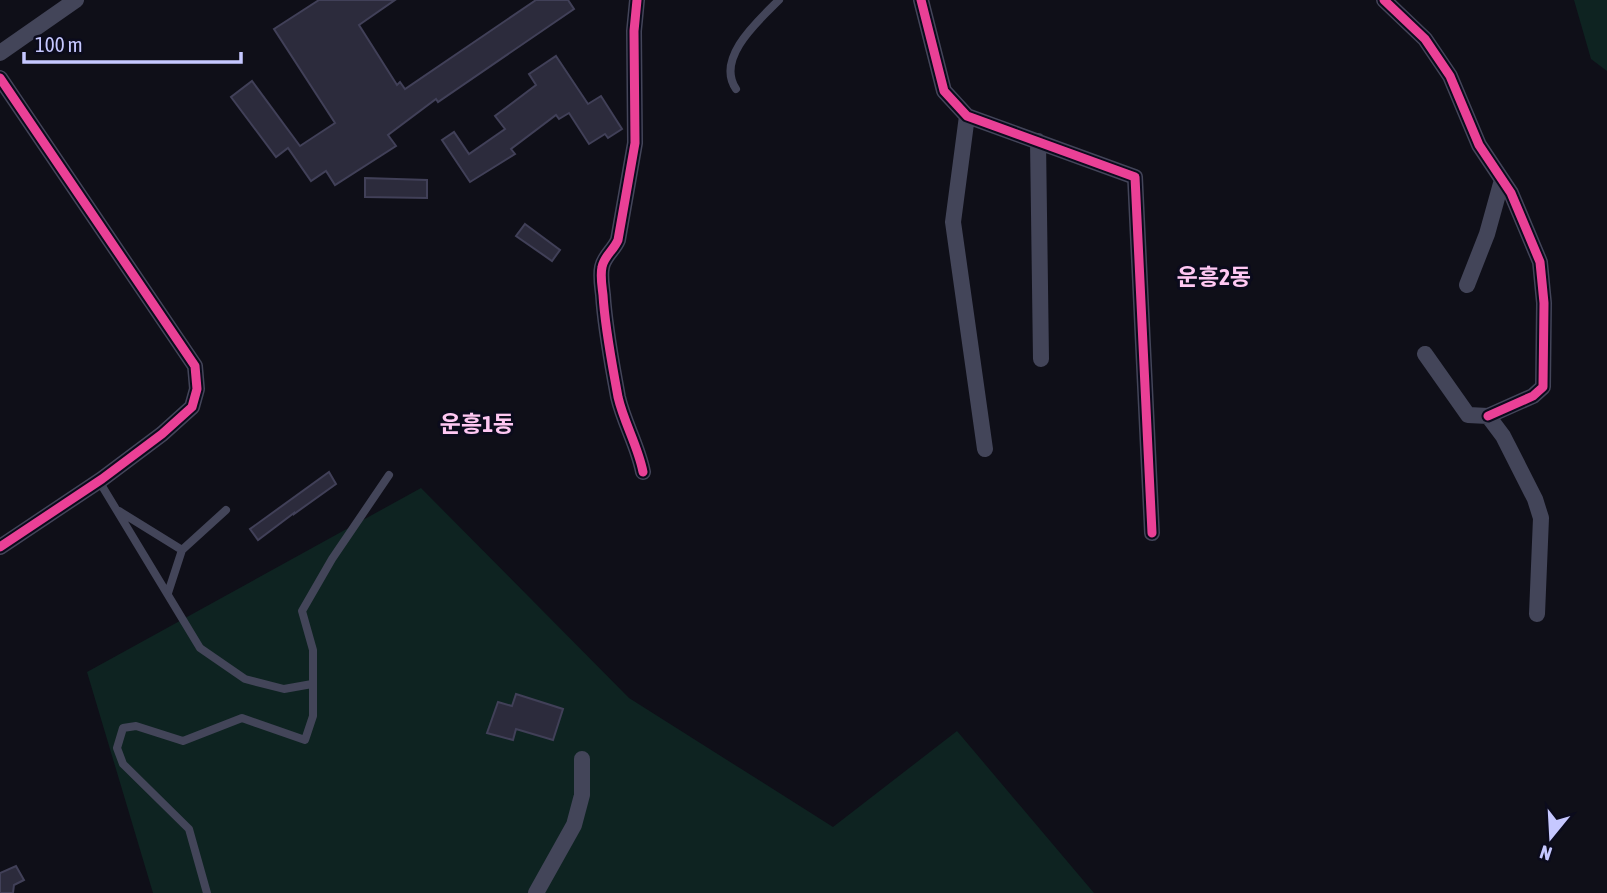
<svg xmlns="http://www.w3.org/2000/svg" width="1607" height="893" viewBox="0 0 1607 893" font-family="'Asap Condensed','Noto Sans KR',sans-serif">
  <rect width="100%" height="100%" fill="#0f0f18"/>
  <path fill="#0e2321" d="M 1574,0 L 1607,0 L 1607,71 L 1591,59 Z
    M 421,488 L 629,698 L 833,827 L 957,731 L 1094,893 L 153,893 L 87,672 Z"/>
  <path fill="#2c2b3c" stroke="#414058" stroke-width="2" d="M 319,0 L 395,0 L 359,25 L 397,85 L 400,82 L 405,89 L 536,0 L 568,0 L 574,9 L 438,102 L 436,99 L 388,135 L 396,146 L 335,185 L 326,171 L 311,181 L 288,148 L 276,157 L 231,97 L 252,81 L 300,146 L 335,123 L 274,29 Z
    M 556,56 L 588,104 L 601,96 L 622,129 L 608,138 L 605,134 L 589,144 L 569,113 L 559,119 L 556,115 L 511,149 L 515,154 L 470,182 L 442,140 L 454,132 L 469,154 L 505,129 L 495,116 L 536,85 L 529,74 Z
    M 365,178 L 427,180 L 427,198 L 365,197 Z
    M 525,224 L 560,250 L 552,261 L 516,236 Z
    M 329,472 L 336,484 L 294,514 L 294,513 L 258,540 L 250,529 Z
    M 516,694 L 563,709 L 553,740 L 516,729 L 513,740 L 487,733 L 498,702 L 512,706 Z
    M 16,866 L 24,880 L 14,885 L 13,893 L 0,893 L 0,873 Z"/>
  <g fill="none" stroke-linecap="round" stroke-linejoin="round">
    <path stroke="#434559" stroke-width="8" d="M 736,89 C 715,58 759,20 779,0
      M 99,481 L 200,648 L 245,679 L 284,689 L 312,684
      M 119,511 L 182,550
      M 168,593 L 182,550 L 226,510
      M 207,893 L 189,829 L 123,764 L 117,748 L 123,728 L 136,726 L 183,741 L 242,718 L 305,740 L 313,716 L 313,650 L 302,611 L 332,559 L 389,475"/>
    <path stroke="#434559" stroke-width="16" d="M 637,0 L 634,31 L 635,143 L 618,240 C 614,250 604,256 602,267 C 600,276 602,286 603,295 C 605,329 612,363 618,397 C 624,423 638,446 643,472
      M 921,0 L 944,91 L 967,116 L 1135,177 L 1152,533
      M 1384,0 L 1425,39 L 1450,76 L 1479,145 L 1511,193 L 1540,262 L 1544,303 L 1543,387 L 1533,396 L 1488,416
      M 0,53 L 76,0
      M 0,78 L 195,366 L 197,389 L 192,407 L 162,434 L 102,479 L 0,547
      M 967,116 L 953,222 L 985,449
      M 1038,141 L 1041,359
      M 1467,285 L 1487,234 L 1502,180
      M 1425,354 L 1468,415 L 1488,416 L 1503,436 L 1535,499 L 1541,518 L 1537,614
      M 536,893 L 574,825 L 582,795 L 582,759"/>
    <defs>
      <path id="cycleway" d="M 637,0 L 634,31 L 635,143 L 618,240 C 614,250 604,256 602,267 C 600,276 602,286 603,295 C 605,329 612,363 618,397 C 624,423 638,446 643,472
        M 921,0 L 944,91 L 967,116 L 1135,177 L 1152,533
        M 1384,0 L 1425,39 L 1450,76 L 1479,145 L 1511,193 L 1540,262 L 1544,303 L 1543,387 L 1533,396 L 1488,416
        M 0,78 L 195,366 L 197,389 L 192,407 L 162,434 L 102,479 L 0,547"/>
    </defs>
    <use href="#cycleway" stroke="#0b0b1c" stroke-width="13"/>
    <use href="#cycleway" stroke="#ea4096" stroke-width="9"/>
  </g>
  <g text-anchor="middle" stroke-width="6" stroke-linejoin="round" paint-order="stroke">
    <g font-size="23" font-weight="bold" fill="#ffc8f3" stroke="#0b0b1c">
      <text x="1214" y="285">운흥2동</text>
      <text x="477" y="432">운흥1동</text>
    </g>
  </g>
  <g transform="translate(1551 837) rotate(198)" stroke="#0b0b1c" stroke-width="5" paint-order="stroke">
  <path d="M0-5L12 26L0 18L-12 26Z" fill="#c6c8ff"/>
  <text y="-10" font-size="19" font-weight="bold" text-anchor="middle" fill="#c6c8ff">N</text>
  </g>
  <path d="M24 52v10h217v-10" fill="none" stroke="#c6c8ff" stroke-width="3.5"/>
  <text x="35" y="52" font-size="21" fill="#c6c8ff" stroke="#0b0b1c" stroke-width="5" paint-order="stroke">100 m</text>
</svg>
